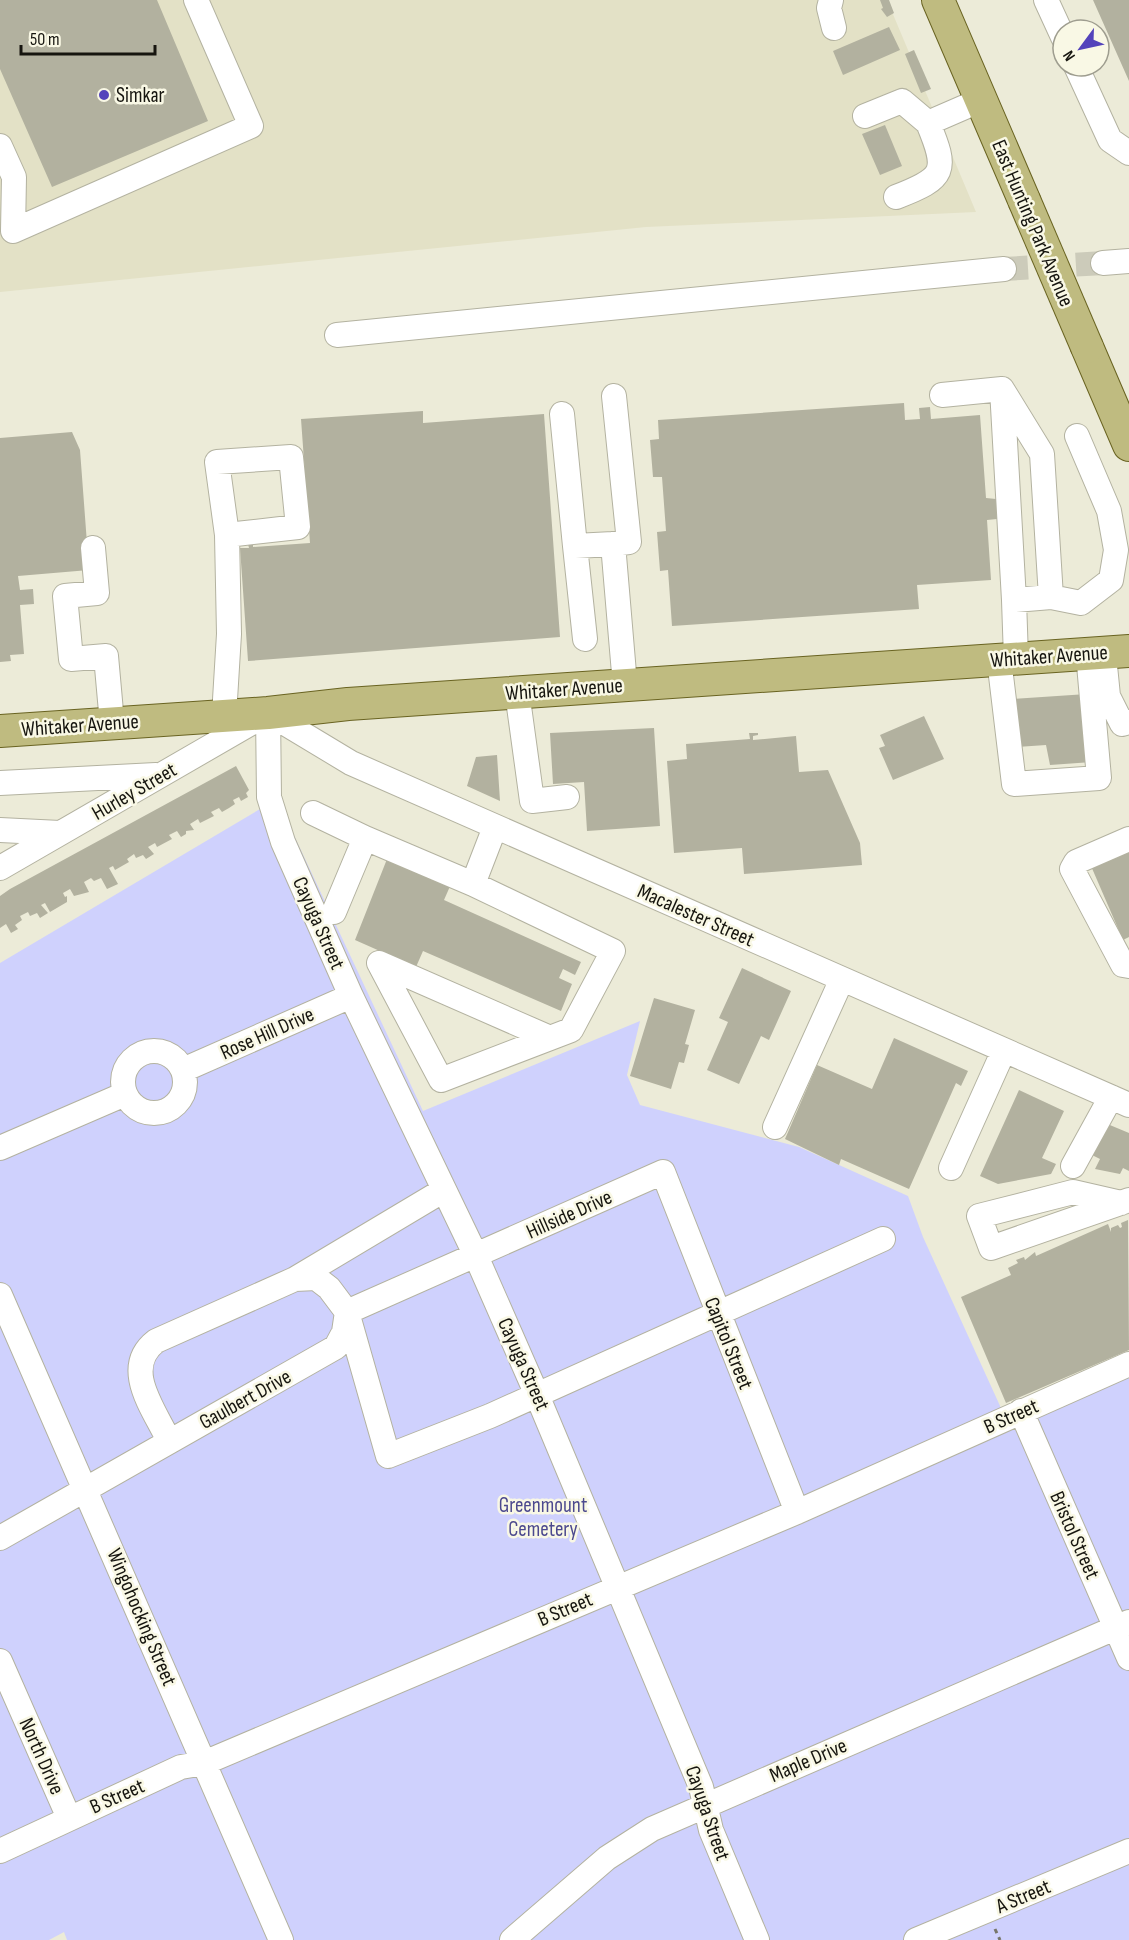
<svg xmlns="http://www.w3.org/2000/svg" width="1129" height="1940" viewBox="0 0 1129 1940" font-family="'Sofia Sans Condensed',sans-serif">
  <rect width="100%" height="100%" fill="#ecebd8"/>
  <path fill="#e3e1c6" d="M 0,0 L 887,0 L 976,212 L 646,227 L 0,292 Z"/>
  <path fill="#cfd1fd" d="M 277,799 L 423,1111 L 640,1021 L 627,1075 L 640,1105 L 799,1147 L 908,1196 L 923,1237 L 1001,1408 L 1129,1354 L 1129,1940 L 67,1940 L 64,1932 L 49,1940 L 0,1940 L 0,963 Z"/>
  <path fill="#b2b19f" d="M 0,0 L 157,0 L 208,121 L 52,187 L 0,69 Z
    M 880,0 L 889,0 L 894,13 L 887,17 L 881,9 L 883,8 Z
    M 1093,0 L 1129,0 L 1129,81 Z
    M 889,27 L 900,50 L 843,75 L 833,51 Z
    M 914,50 L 931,89 L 921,93 L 905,54 Z
    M 885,125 L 902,166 L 880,175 L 862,134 Z
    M 904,403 L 905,420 L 920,419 L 919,408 L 930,407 L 931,419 L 980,415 L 986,498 L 996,499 L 997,519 L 987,520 L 991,580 L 917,585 L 919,609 L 672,626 L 668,570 L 660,571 L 657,532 L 666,531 L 662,477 L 653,477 L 650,440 L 659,439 L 658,420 Z
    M 423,411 L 423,423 L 544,414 L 560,637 L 248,661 L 240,548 L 249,548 L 248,544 L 253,544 L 253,547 L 310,543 L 301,419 Z
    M 72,432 L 80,450 L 89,570 L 18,576 L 20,590 L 33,589 L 34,604 L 20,605 L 24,654 L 10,655 L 11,661 L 0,662 L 0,438 Z
    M 1087,694 L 1092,762 L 1050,765 L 1046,745 L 1017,747 L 1013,699 Z
    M 924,716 L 944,759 L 893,780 L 879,748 L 885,746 L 880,735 Z
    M 654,728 L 660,826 L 587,831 L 584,782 L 553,784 L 550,733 Z
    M 749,733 L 758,733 L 758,735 L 753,736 L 753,740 L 796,736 L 799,772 L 828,770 L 860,843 L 862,865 L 744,874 L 742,848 L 674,853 L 667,761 L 687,759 L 686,744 L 750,739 Z
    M 497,755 L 500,801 L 467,786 L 476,757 Z
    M 236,766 L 249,790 L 246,793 L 248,797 L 241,801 L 239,797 L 233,800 L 235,804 L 229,808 L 222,812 L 219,808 L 211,812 L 214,816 L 200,823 L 198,819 L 190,824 L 194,830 L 186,831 L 186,834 L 181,837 L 177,831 L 169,835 L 172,839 L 157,847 L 155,843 L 148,847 L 154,854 L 146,859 L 143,855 L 136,858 L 134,854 L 127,859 L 129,862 L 115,870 L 113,866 L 109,868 L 118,884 L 107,889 L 101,878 L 94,881 L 91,878 L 84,882 L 89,892 L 74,896 L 70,889 L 63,893 L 65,897 L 67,896 L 67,902 L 50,912 L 45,903 L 41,905 L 48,913 L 40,918 L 37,913 L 30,916 L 28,912 L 20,916 L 22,920 L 15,925 L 18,929 L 11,933 L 6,924 L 0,928 L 0,896 L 10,889 Z
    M 1129,849 L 1129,937 L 1123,940 L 1091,866 Z
    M 389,854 L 451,884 L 444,900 L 581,962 L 575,975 L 563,969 L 559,978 L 572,984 L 561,1011 L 423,951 L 416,967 L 355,940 Z
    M 742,968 L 791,991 L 769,1040 L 761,1036 L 739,1084 L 707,1070 L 728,1022 L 719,1018 Z
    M 654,998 L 695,1010 L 685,1044 L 689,1045 L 684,1063 L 679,1062 L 671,1089 L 630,1076 Z
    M 894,1038 L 968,1071 L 961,1086 L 956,1083 L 909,1189 L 841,1159 L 839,1165 L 785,1139 L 817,1065 L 872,1089 Z
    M 1019,1090 L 1064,1111 L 1042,1158 L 1056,1164 L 1051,1174 L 998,1184 L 980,1176 Z
    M 1105,1123 L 1129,1133 L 1129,1171 L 1123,1168 L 1120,1174 L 1095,1169 L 1100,1159 L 1092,1155 Z
    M 1128,1220 L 1129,1350 L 1006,1403 L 961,1297 L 1011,1275 L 1008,1268 L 1018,1263 L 1016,1260 L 1024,1257 L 1025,1260 L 1035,1252 L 1036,1256 L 1108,1224 L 1111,1232 L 1111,1228 L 1118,1225 L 1120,1228 L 1122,1227 L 1121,1223 Z"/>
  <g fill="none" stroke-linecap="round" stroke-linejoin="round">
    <path stroke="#cccbba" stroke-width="24" stroke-dasharray="24 12" stroke-linecap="butt" d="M 1004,269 L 1103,263"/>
    <defs>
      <path id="minor" d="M 831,0 L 829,8 L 834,28
        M 1046,0 L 1063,37
        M 1076,66 L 1110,140 L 1129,153
        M 865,116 L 902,101 L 928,123 L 981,100
        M 0,146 L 14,177 L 13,231 L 251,126 L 196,0
        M 896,197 C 946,178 948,171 928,123
        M 1103,263 L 1129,261
        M 337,335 L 1004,269
        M 942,395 L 1002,389 L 1042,454 L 1051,597 L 1014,600 L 1002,389
        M 562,414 L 575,546 L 613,544 L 625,685
        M 613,544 L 629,542 L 614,396
        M 575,546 L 585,639
        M 93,548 L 97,593 L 65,596 L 71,659 L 106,656 L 112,723
        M 1051,597 L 1081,603 L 1111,580 L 1116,550 L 1109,511 L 1077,436
        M 1014,600 L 1016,658
        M 999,659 L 1014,784 L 1099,778 L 1088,653
        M 1105,666 L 1108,696 L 1122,724 L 1129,722
        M 517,692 L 532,801 L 567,797
        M 268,713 L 269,797 L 283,842 L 351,996 L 476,1256 L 537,1395 L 701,1787 L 711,1830 L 757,1940
        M 268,713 L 351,763 L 1129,1105
        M 224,716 L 229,634 L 227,535 L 298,527 L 291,457 L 217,462 L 227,535
        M 0,783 L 156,775
        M 313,813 L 365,838
        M 0,830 L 60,833
        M 1129,839 L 1076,862 L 1072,869 L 1123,965 L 1129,966
        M 0,868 L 265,715
        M 334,912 L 365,838 L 473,884
        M 379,963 L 441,1080 L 571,1030 L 613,951 L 473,884 L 495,827
        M 379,963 L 550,1038
        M123 1082a31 31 0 1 1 62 0a31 31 0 1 1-62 0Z
        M 183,1070 L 351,996
        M 775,1127 L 842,979
        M 0,1148 L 125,1094
        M 1073,1166 L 1111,1097
        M 951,1168 L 1004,1050
        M 1121,1203 L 1073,1192 L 979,1216 L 991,1248 L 1129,1200
        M 295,1279 L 444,1190
        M 0,1295 L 281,1940
        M 1021,1411 L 1129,1658
        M 169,1441 C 154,1409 121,1368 156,1341 L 295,1279 L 316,1278 L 329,1288 L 347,1312 L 388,1456 L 490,1416 L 883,1239
        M 0,1538 L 336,1347 L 344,1332 L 347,1312 L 663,1172 L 797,1512
        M 0,1661 L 69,1818
        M 0,1851 L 181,1767 L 204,1763 L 797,1512 L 1129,1364
        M 512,1940 L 607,1858 L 652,1829 L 1129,1622
        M 916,1940 L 1129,1851"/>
      <path id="major" d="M 938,0 L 1024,200
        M 1087,347 L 1129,445
        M 0,731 L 268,713 L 348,704 L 1129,651"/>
    </defs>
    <use href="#minor" stroke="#b3b2a0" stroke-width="26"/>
    <use href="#major" stroke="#696321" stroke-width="34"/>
    <path stroke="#77766a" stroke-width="3" stroke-dasharray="4.5 4.5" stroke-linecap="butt" d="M 995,1929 L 1000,1940"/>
    <use href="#minor" stroke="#fff" stroke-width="24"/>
    <use href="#major" stroke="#bfbb80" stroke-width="32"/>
    <defs>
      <path id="major-bridge" d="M 1024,200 L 1087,347"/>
    </defs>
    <use href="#major-bridge" stroke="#696321" stroke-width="34" stroke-linecap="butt"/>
    <use href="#major-bridge" stroke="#bfbb80" stroke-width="32"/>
  </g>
  <circle fill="#5343bb" stroke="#f9f8e5" stroke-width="2" cx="104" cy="95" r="6"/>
  <g text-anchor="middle" stroke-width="5" stroke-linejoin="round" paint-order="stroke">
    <g font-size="21" fill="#16150f" stroke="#f9f8e5" text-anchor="start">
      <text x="116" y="102">Simkar</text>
    </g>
    <g font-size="21" fill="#16150f" stroke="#f9f8e5">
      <text transform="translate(1033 223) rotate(67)" y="7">East Hunting Park Avenue</text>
      <text transform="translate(1049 656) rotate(-4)" y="7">Whitaker Avenue</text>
      <text transform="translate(564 689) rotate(-4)" y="7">Whitaker Avenue</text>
      <text transform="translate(80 725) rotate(-4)" y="7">Whitaker Avenue</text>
      <text transform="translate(134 791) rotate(-30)" y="7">Hurley Street</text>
      <text transform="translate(696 915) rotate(24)" y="7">Macalester Street</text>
      <text transform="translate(319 923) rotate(66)" y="7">Cayuga Street</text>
      <text transform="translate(267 1033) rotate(-24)" y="7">Rose Hill Drive</text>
      <text transform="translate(569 1214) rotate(-24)" y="7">Hillside Drive</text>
      <text transform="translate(729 1343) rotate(68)" y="7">Capitol Street</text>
      <text transform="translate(524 1364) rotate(66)" y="7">Cayuga Street</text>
      <text transform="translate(245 1399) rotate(-29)" y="7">Gaulbert Drive</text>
      <text transform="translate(1011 1416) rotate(-24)" y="7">B Street</text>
      <text transform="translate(1075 1535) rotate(66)" y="7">Bristol Street</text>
      <text transform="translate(565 1609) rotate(-23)" y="7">B Street</text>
      <text transform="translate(142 1617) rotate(67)" y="7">Wingohocking Street</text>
      <text transform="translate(42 1756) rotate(66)" y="7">North Drive</text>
      <text transform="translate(808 1760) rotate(-23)" y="7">Maple Drive</text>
      <text transform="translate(117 1796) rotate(-24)" y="7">B Street</text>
      <text transform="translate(708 1813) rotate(71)" y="7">Cayuga Street</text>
      <text transform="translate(1023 1896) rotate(-23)" y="7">A Street</text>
    </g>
    <g font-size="21" fill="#4c498e" stroke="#f9f8e5">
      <text x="543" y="1512">Greenmount<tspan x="543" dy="24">Cemetery</tspan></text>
    </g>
  </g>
  <g transform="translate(1081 48) rotate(237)"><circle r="28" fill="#f9f8e5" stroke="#9e9d8f" stroke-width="1.5"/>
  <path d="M0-4.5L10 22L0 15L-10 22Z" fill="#5343bb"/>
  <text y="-9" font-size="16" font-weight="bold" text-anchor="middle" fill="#16150f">N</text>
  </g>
  <path d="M21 45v9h134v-9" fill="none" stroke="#16150f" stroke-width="3"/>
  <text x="30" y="45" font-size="18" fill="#16150f" stroke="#f9f8e5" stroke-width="4.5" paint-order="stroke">50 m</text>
</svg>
